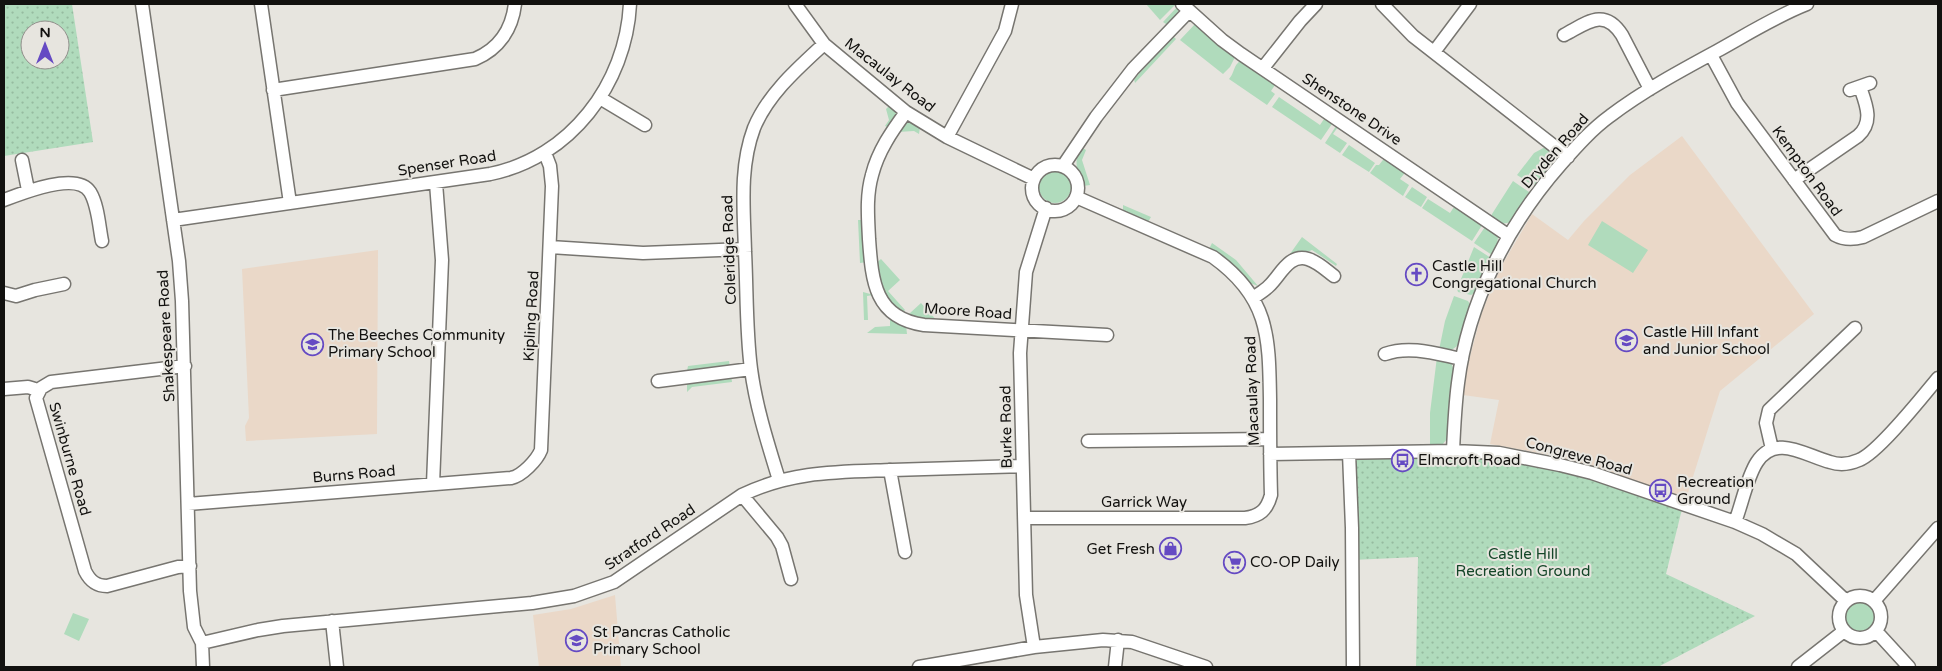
<svg xmlns="http://www.w3.org/2000/svg" width="1942" height="671" viewBox="0 0 1942 671" font-family="'Varela Round',sans-serif">
  <defs>
    <pattern id="park-dots" width="8" height="8" patternUnits="userSpaceOnUse" patternTransform="scale(1.25)"><rect width="8" height="8" fill="#b0dbbc"/><path d="M2 2h.1M6 6h.1" fill="none" stroke="#96bba0" stroke-width="1.8" stroke-linecap="round"/></pattern>
  </defs>
  <rect width="100%" height="100%" fill="#e7e5df"/>
  <path fill="#ead8c8" d="M 1682,136 L 1814,314 L 1720,391 L 1686,499 L 1588,465 L 1551,455 L 1490,444 L 1499,400 L 1463,395 L 1467,368 L 1481,315 L 1490,292 L 1502,265 L 1532,214 L 1568,240 L 1584,221 L 1630,175 Z
    M 378,250 L 377,434 L 246,441 L 245,426 L 249,418 L 242,269 Z
    M 615,595 L 621,667 L 539,667 L 533,615 L 571,609 Z"/>
  <path fill="#b0dbbc" d="M 1146,4 L 1176,4 L 1160,20 Z
    M 1178,6 L 1178,14 L 1169,26 L 1163,22 Z
    M 1196,23 L 1236,55 L 1230,67 L 1223,74 L 1180,40 Z
    M 1173,36 L 1176,39 L 1135,83 L 1134,79 L 1166,44 L 1169,38 Z
    M 1243,60 L 1277,82 L 1271,91 L 1275,94 L 1267,105 L 1229,79 C 1235,73 1233,63 1243,60 Z
    M 1279,97 L 1320,125 L 1326,116 L 1334,121 L 1321,140 L 1272,107 Z
    M 891,104 L 897,112 L 890,128 L 885,126 L 889,120 L 886,109 Z
    M 905,123 L 912,123 L 920,127 L 919,134 L 914,131 L 898,132 Z
    M 1338,123 L 1340,124 L 1333,134 L 1347,143 L 1340,153 L 1325,143 Z
    M 1349,145 L 1375,163 L 1369,172 L 1342,155 Z
    M 1547,146 L 1557,156 L 1556,163 L 1537,188 L 1517,175 L 1534,153 Z
    M 1081,147 L 1086,150 L 1082,160 L 1090,185 L 1083,186 C 1077,168 1073,164 1081,147 Z
    M 1386,156 L 1407,170 L 1400,179 L 1409,185 L 1403,196 L 1370,173 L 1376,165 L 1379,165 Z
    M1039 187a16 16 0 1 1 32 0a16 16 0 1 1-32 0Z
    M 1513,181 L 1532,194 L 1512,222 L 1501,224 L 1491,218 L 1492,214 Z
    M 1412,187 L 1427,197 L 1421,207 L 1405,197 Z
    M 1428,199 L 1450,213 L 1456,204 L 1484,222 L 1472,241 L 1422,208 Z
    M 1123,205 L 1151,217 L 1148,222 L 1123,211 Z
    M 858,220 L 864,220 L 867,262 L 860,263 Z
    M 1602,221 L 1648,250 L 1633,273 L 1588,245 Z
    M 1487,224 L 1498,237 L 1497,244 L 1492,255 L 1474,243 Z
    M 1302,237 L 1337,264 L 1336,266 L 1312,250 L 1285,261 Z
    M 1212,243 L 1236,260 L 1258,286 L 1250,283 L 1209,249 Z
    M 1474,247 L 1491,258 L 1476,292 L 1471,295 L 1458,292 L 1457,289 Z
    M 881,259 L 900,280 L 888,291 L 905,310 L 901,314 L 887,302 L 874,265 Z
    M 863,292 L 874,295 L 867,296 L 868,320 L 864,320 Z
    M 1454,296 L 1468,301 L 1471,306 L 1460,344 L 1450,351 L 1439,350 L 1445,321 Z
    M 921,303 L 939,323 L 909,318 L 909,314 Z
    M 890,315 L 906,325 L 907,334 L 867,333 L 875,327 L 890,326 Z
    M 1437,357 L 1451,362 L 1454,371 L 1447,439 L 1442,445 L 1430,447 L 1430,413 Z
    M 729,361 L 730,368 L 687,371 L 688,366 Z
    M 731,375 L 732,382 L 692,387 L 687,392 L 687,383 Z
    M1844 617a16 16 0 1 1 32 0a16 16 0 1 1-32 0Z
    M 73,613 L 89,619 L 79,641 L 64,634 Z"/>
  <path fill="url(#park-dots)" fill-rule="evenodd" d="M 4,4 L 72,4 L 93,142 L 4,156 ZM 30,30 L 60,30 L 60,60 L 30,60 Z
    M 1349,453 L 1499,453 L 1683,505 L 1666,574 L 1755,616 L 1658,667 L 1416,667 L 1418,557 L 1352,560 Z"/>
  <g fill="none" stroke-linecap="round" stroke-linejoin="round">
    <defs>
      <path id="minor" d="M 142,4 L 179,261 L 182,301 L 190,591 L 194,627 L 202,643 L 203,667
        M 261,4 L 290,203
        M 795,4 L 824,44 L 906,112 L 947,137 L 1034,179
        M 1182,4 L 1222,40 L 1241,54 L 1509,236
        M 1382,4 L 1413,36 L 1568,157
        M 1564,35 C 1587,23 1604,7 1622,35 L 1650,89
        M 1434,52 L 1470,4
        M 1711,55 L 1737,103 L 1835,235 C 1844,240 1852,240 1863,237 L 1938,201
        M 1263,68 L 1300,21 L 1316,4
        M 273,90 L 475,59 C 499,49 512,29 515,4
        M 1850,90 L 1870,83
        M 600,98 L 645,125
        M 906,112 C 892,131 878,151 872,175 C 866,196 868,217 869,239 C 872,282 875,318 924,325 L 1107,335
        M 947,137 L 1005,31 L 1012,4
        M 22,160 L 28,190
        M1032 188a23 23 0 1 1 46 0a23 23 0 1 1-46 0Z
        M 1063,166 L 1096,117 L 1133,69 L 1189,11
        M 1794,180 L 1858,136 C 1874,122 1866,104 1860,87
        M 4,200 C 22,193 77,171 90,192 C 98,205 99,226 102,241
        M 173,220 L 490,174 C 570,158 626,84 630,4
        M 550,247 L 643,253 L 745,249
        M 4,293 L 16,296 L 35,290 L 64,284
        M 1253,298 C 1258,294 1264,291 1269,286 C 1280,276 1289,253 1308,259 C 1318,262 1326,270 1334,276
        M 1385,354 C 1410,345 1437,354 1462,359
        M 185,366 L 51,382 L 41,388 L 36,398 L 85,571 C 90,581 96,586 107,586 L 178,567 L 190,566
        M 658,381 L 751,369
        M 4,389 L 28,387 L 38,390
        M 1088,441 L 1270,439
        M 1772,449 L 1766,423 L 1769,410 L 1855,328
        M 1453,451 C 1454,428 1455,406 1458,383 C 1468,302 1508,224 1561,164 C 1576,147 1592,129 1610,116 C 1643,91 1680,71 1717,51 C 1746,35 1776,16 1807,4
        M 1349,453 L 1352,528 L 1353,667
        M 1270,454 L 1453,451 L 1499,453 L 1560,465 L 1592,473 L 1735,522 L 1762,534 L 1796,554 L 1846,601
        M 890,470 L 905,552
        M 779,480 C 768,444 756,407 751,369 C 746,331 747,291 745,252 C 744,210 739,168 754,128 C 768,94 798,68 824,44
        M 433,484 L 442,260 L 436,183
        M 742,495 L 777,537 L 782,546 L 791,579
        M 188,504 L 511,478 C 522,476 537,460 541,450 L 552,186 L 550,166 L 545,153
        M 1024,518 L 1245,518 C 1260,516 1267,510 1271,495 C 1270,463 1270,431 1270,399 C 1269,336 1269,297 1213,257 L 1076,197
        M 1735,522 C 1742,504 1747,477 1757,462 C 1776,433 1806,456 1830,462 C 1839,465 1850,464 1859,460 C 1878,453 1923,396 1938,378
        M1839 617a21 21 0 1 1 42 0a21 21 0 1 1-42 0Z
        M 1874,601 L 1938,528
        M 332,621 L 337,667
        M 1876,631 L 1909,667
        M 202,643 L 258,630 L 283,626 L 532,603 L 574,596 L 614,582 L 742,495 C 791,471 838,472 892,470 C 935,469 979,467 1022,466
        M 1034,647 L 1026,595 L 1020,353 L 1026,272 L 1046,208
        M 919,667 L 1034,647 L 1103,640 L 1132,642 L 1206,667
        M 1115,667 L 1118,640
        M 1798,667 L 1844,631"/>
    </defs>
    <use href="#minor" stroke="#777570" stroke-width="15"/>
    <use href="#minor" stroke="#fff" stroke-width="12"/>
  </g>
  <defs>
    <symbol id="church-ring" viewBox="-11 -11 22 22"><circle r="9.5" fill="#e7e5df" stroke="#654ac3" stroke-width="1.5"/><path d="M-1.2-6h2.4v3.5h3.3v2.4h-3.3V6h-2.4V-.1h-3.3v-2.4h3.3Z" fill="#654ac3"/></symbol>
    <symbol id="school-ring" viewBox="-11 -11 22 22"><circle r="9.5" fill="#e7e5df" stroke="#654ac3" stroke-width="1.5"/><path d="M0-5L7-2L0 1L-7-2ZM-4 1L0 2.5L4 1V4Q0 6-4 4Z" fill="#654ac3"/></symbol>
    <symbol id="bus-ring" viewBox="-11 -11 22 22"><circle r="9.5" fill="#e7e5df" stroke="#654ac3" stroke-width="1.5"/><path d="M-5-6H5V4H4V6H2V4H-2V6H-4V4H-5ZM-3.5-4V0h7V-4ZM-3.5 1.2v1.5H-2V1.2ZM2 1.2v1.5H3.5V1.2Z" fill="#654ac3"/></symbol>
    <symbol id="shop-ring" viewBox="-11 -11 22 22"><circle r="9.5" fill="#e7e5df" stroke="#654ac3" stroke-width="1.5"/><path d="M-5-2.5h2.3a2.7 3.5 0 0 1 5.4 0H5L5.5 6h-11ZM-1.5-2.5h3a1.5 2.3 0 0 0-3 0Z" fill="#654ac3"/></symbol>
    <symbol id="supermarket-ring" viewBox="-11 -11 22 22"><circle r="9.5" fill="#e7e5df" stroke="#654ac3" stroke-width="1.5"/><path d="M-6-5.5h2.5l.6 2H6L4.5 2H-2.5L-4.4-4H-6ZM-1.5 3.2a1.3 1.3 0 1 0 .1 0ZM3 3.2a1.3 1.3 0 1 0 .1 0Z" fill="#654ac3"/></symbol>
  </defs>
  <g fill-rule="evenodd">
    <use href="#church-ring" x="1404" y="262" width="25" height="25"/>
    <use href="#school-ring" x="1614" y="328" width="25" height="25"/>
    <use href="#school-ring" x="300" y="332" width="25" height="25"/>
    <use href="#bus-ring" x="1390" y="448" width="25" height="25"/>
    <use href="#bus-ring" x="1648" y="478" width="25" height="25"/>
    <use href="#shop-ring" x="1158" y="536" width="25" height="25"/>
    <use href="#supermarket-ring" x="1222" y="550" width="25" height="25"/>
    <use href="#school-ring" x="564" y="628" width="25" height="25"/>
  </g>
  <g text-anchor="middle" stroke-width="4" stroke-linejoin="round" paint-order="stroke">
    <g font-size="15" fill="#12110f" stroke="#e7e5df">
      <text transform="translate(890 75) rotate(38)" y="5">Macaulay Road</text>
      <text transform="translate(1352 109) rotate(34)" y="5">Shenstone Drive</text>
      <text transform="translate(1555 151) rotate(-49)" y="5">Dryden Road</text>
      <text transform="translate(447 163) rotate(-9)" y="5">Spenser Road</text>
      <text transform="translate(1807 171) rotate(54)" y="5">Kempton Road</text>
      <text transform="translate(729 250) rotate(-92)" y="5">Coleridge Road</text>
      <text transform="translate(968 311) rotate(4)" y="5">Moore Road</text>
      <text transform="translate(531 316) rotate(-87)" y="5">Kipling Road</text>
      <text transform="translate(166 336) rotate(-93)" y="5">Shakespeare Road</text>
      <text transform="translate(1252 391) rotate(-92)" y="5">Macaulay Road</text>
      <text transform="translate(1006 427) rotate(-91)" y="5">Burke Road</text>
      <text transform="translate(1579 456) rotate(15)" y="5">Congreve Road</text>
      <text transform="translate(70 459) rotate(74)" y="5">Swinburne Road</text>
      <text transform="translate(354 474) rotate(-5)" y="5">Burns Road</text>
      <text x="1144" y="507">Garrick Way</text>
      <text transform="translate(650 537) rotate(-34)" y="5">Stratford Road</text>
    </g>
    <g font-size="15" fill="#12110f" stroke="#e7e5df" text-anchor="start">
      <text x="1432" y="271">Castle Hill<tspan x="1432" dy="17">Congregational Church</tspan></text>
      <text x="1643" y="337">Castle Hill Infant<tspan x="1643" dy="17">and Junior School</tspan></text>
      <text x="328" y="340">The Beeches Community<tspan x="328" dy="17">Primary School</tspan></text>
      <text x="1418" y="465">Elmcroft Road</text>
      <text x="1677" y="487">Recreation<tspan x="1677" dy="17">Ground</tspan></text>
      <text x="1155" y="554" text-anchor="end">Get Fresh</text>
      <text x="1250" y="567">CO-OP Daily</text>
      <text x="593" y="637">St Pancras Catholic<tspan x="593" dy="17">Primary School</tspan></text>
    </g>
    <g font-size="15" fill="#144628" stroke="#e7e5df">
      <text x="1523" y="559">Castle Hill<tspan x="1523" dy="17">Recreation Ground</tspan></text>
    </g>
  </g>
  <rect width="1942" height="671" fill="none" stroke="#12110f" stroke-width="10"/>
  <g transform="translate(45 45)"><circle r="24" fill="#e7e5df" stroke="#92908c"/>
  <path d="M0-4L9 19L0 12L-9 19Z" fill="#654ac3"/>
  <text y="-8" font-size="14" font-weight="bold" text-anchor="middle" fill="#12110f">N</text>
  </g>
</svg>
